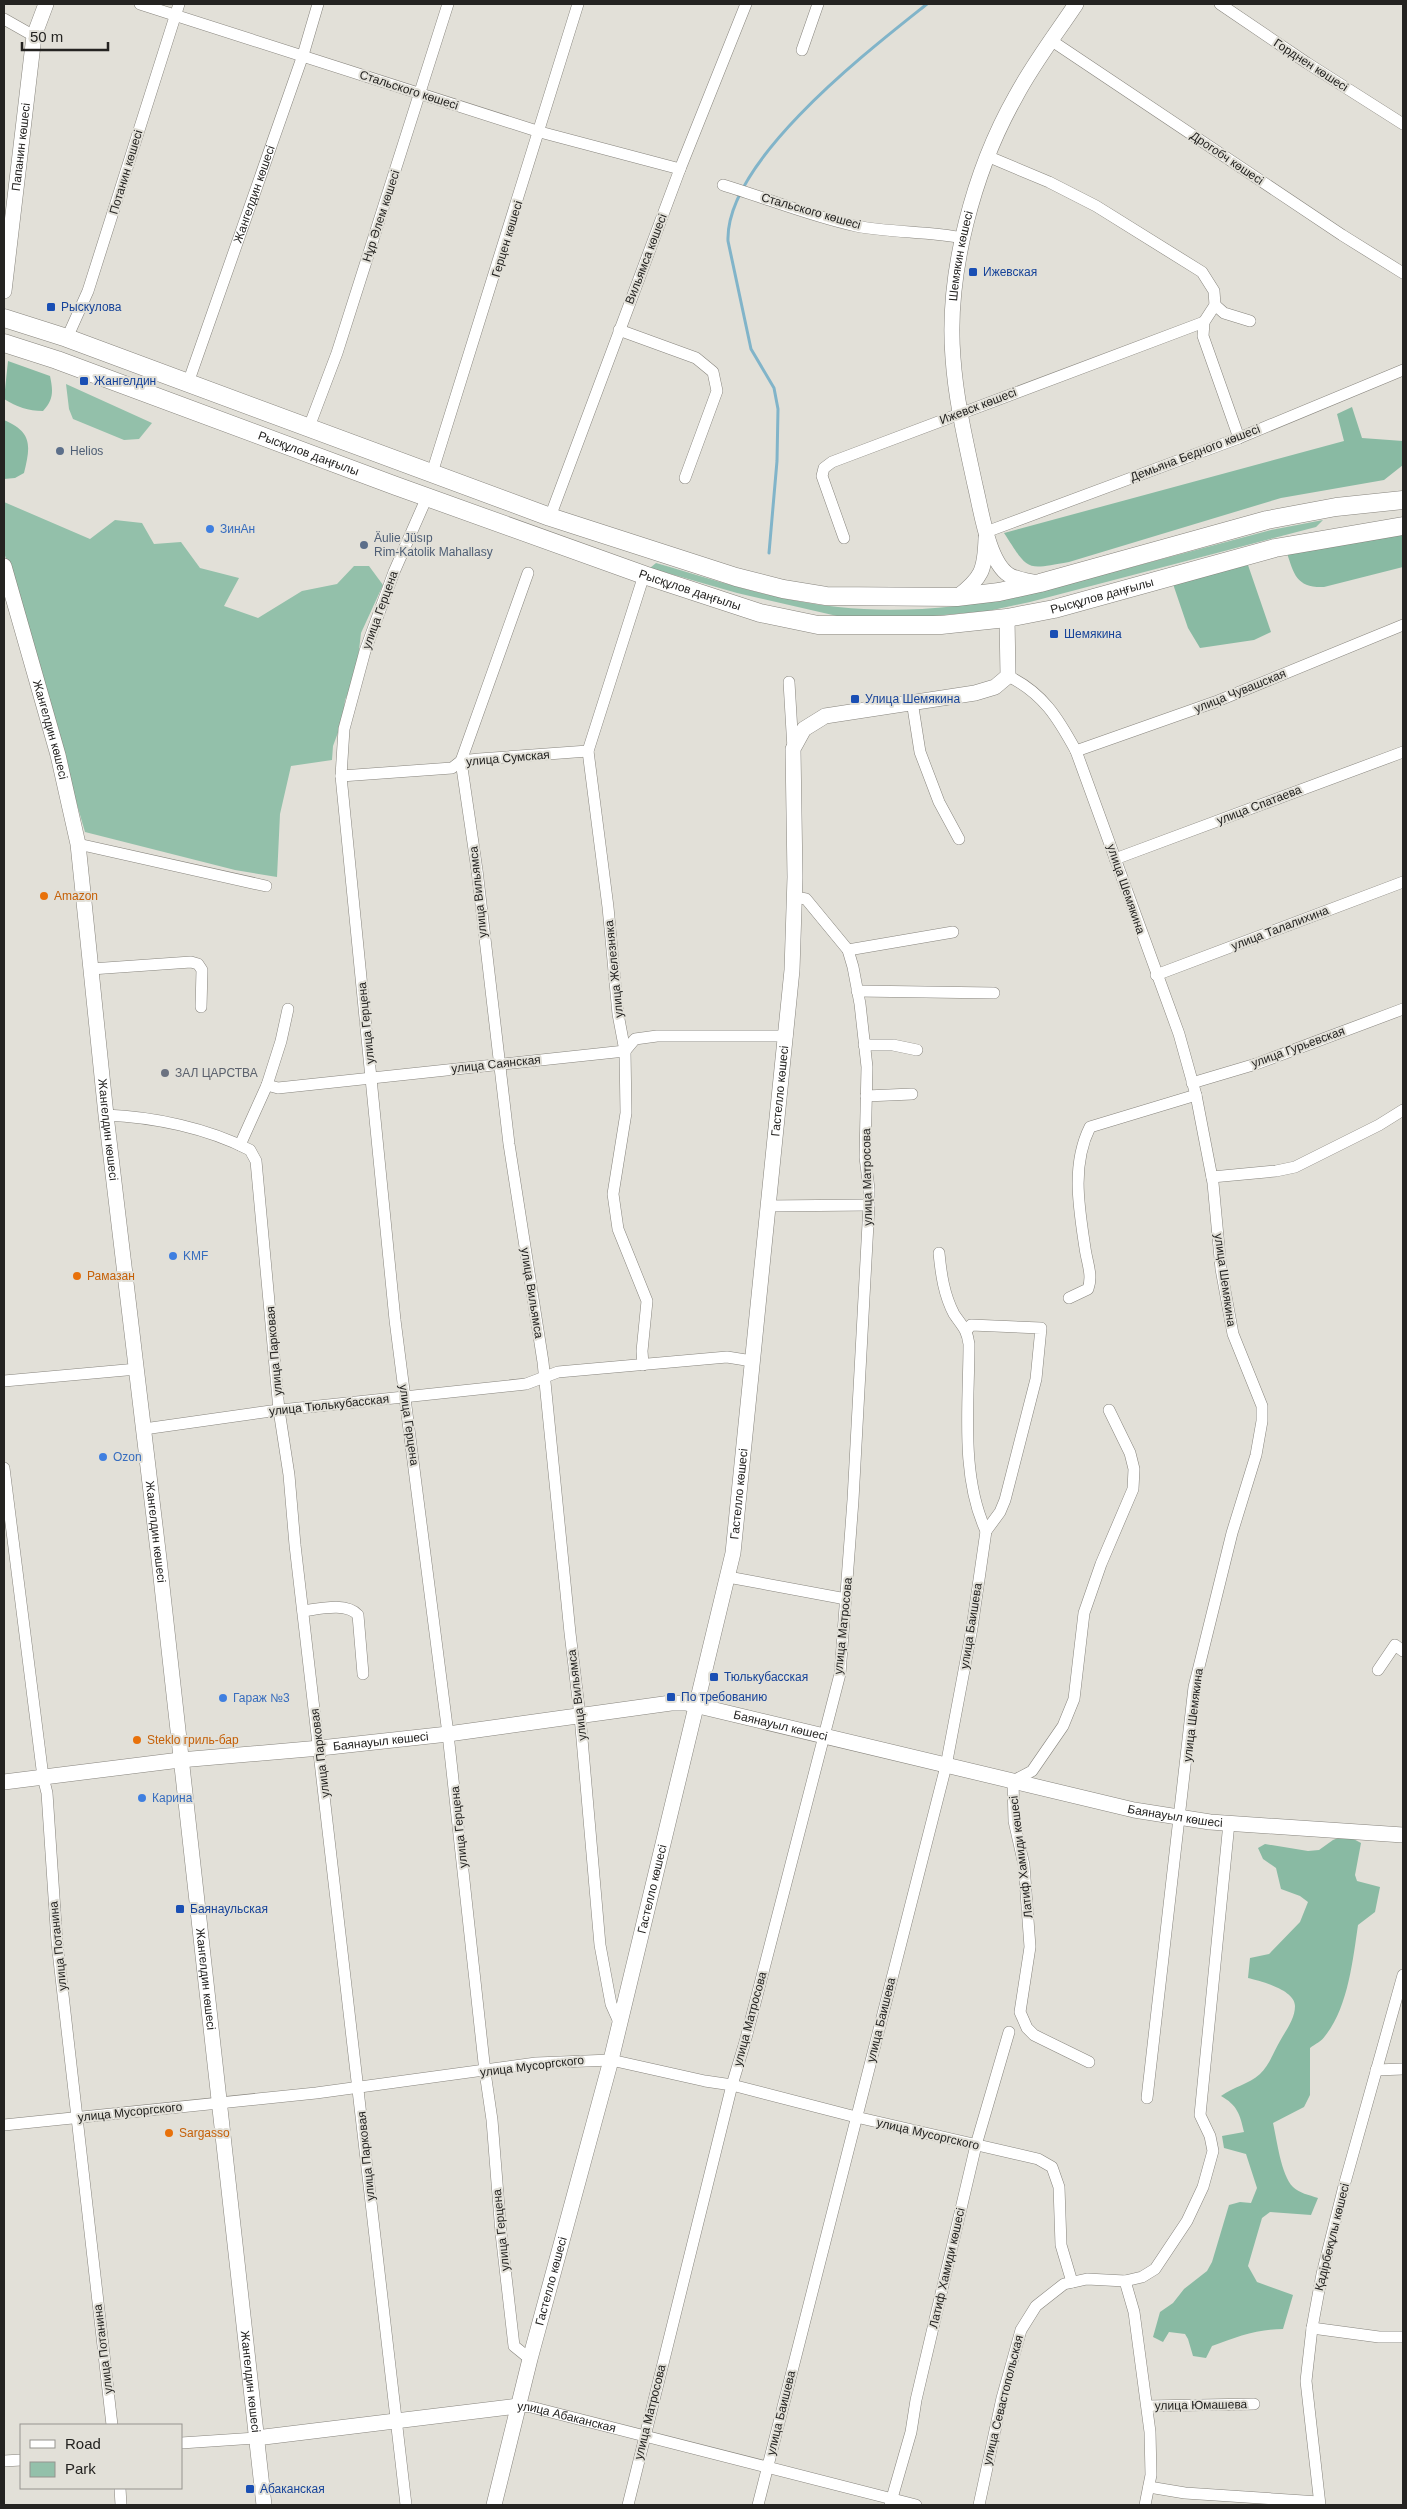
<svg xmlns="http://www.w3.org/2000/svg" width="1407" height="2509" viewBox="0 0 1407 2509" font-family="Arial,sans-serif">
  <rect width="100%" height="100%" fill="#e2e0d8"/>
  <path fill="#93c0aa" d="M 66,384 L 152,423 L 139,439 L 124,440 L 73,419 L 69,409 Z
    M 4,502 L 90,539 L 115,520 L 142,523 L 154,544 L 181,542 L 200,568 L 239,578 L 224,606 L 258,618 L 302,591 L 337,584 L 354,566 L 369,566 L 383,585 L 361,633 L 356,676 L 345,700 L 343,719 L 333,746 L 332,760 L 291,766 L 280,814 L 277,877 L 235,870 L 85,832 L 4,552 Z
    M 1323,520 L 1316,527 L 1030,602 L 988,611 L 911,618 L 837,616 L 737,593 L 650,568 L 656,563 C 714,580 778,601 838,607 C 901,614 965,607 1027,595 L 1271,530 Z"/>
  <path fill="#89baa3" d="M 8,361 L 50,376 C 53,390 54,400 43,411 C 28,411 17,407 4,399 Z
    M 1352,407 L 1362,438 L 1403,441 L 1403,465 L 1384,480 L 1281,498 L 1069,562 C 1024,570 1029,571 1004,533 L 1344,441 L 1337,414 Z
    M 4,420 C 32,432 31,445 24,473 L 15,478 L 4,479 Z
    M 1403,532 L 1403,567 L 1324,587 C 1297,588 1294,575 1287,553 Z
    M 1248,565 L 1271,632 L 1254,640 L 1200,648 L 1188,628 L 1173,584 Z
    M 1346,1835 L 1361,1843 L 1355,1875 L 1357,1881 L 1380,1887 L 1375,1912 L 1358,1925 C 1353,1959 1348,2008 1325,2036 C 1322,2041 1315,2044 1310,2048 L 1310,2095 L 1304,2107 L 1273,2123 C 1277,2140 1281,2175 1293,2187 C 1299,2193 1309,2195 1318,2198 L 1311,2215 L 1270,2212 L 1262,2218 L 1248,2266 L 1257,2282 L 1293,2295 L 1283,2329 C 1257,2329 1236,2337 1212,2346 L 1206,2358 L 1193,2356 L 1188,2339 L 1185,2334 L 1169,2332 L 1163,2342 L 1153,2337 L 1160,2312 L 1173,2303 L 1184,2289 L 1207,2271 L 1212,2262 L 1229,2205 L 1240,2202 L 1251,2203 L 1257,2188 L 1246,2154 L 1224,2148 L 1222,2136 L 1244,2132 C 1240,2114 1237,2105 1221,2096 C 1233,2087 1249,2084 1260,2074 C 1269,2066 1274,2051 1280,2041 C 1286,2030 1295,2019 1295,2006 C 1295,1990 1261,1981 1248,1978 L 1250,1958 L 1269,1954 L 1300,1922 L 1308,1902 L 1300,1896 L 1281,1889 L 1276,1868 L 1263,1859 L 1258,1848 L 1265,1844 L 1308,1851 L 1319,1850 L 1333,1840 Z"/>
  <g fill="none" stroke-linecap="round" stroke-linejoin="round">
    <path stroke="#81b4c9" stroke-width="3" d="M 769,553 L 777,461 L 778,409 L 774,388 L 751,349 L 728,241 C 725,161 868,51 927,4"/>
    <defs>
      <g id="street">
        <path d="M 140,4 L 540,132 L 680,169"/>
        <path d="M 1220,4 L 1307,63 L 1403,124"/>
        <path d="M 4,19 L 34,36"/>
        <path d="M 1052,41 L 1342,235 L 1403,273"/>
        <path d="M 802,50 L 818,4"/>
        <path d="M 987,156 L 1049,182 L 1096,206 L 1202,272 L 1214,291 L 1215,305 L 1204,322 L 1203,336 L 1239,438"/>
        <path d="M 723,185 C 766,198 813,217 856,226 C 892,233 928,231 963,238"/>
        <path d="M 1215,305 L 1224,313 L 1250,321"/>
        <path d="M 619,330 L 696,358 L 713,372 L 717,391 L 685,478"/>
        <path d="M 67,338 L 88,291 L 179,4"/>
        <path id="s1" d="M 188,383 L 303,55 L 318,4"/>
        <path d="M 309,427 L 337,353 L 448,4"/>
        <path d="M 432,473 L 578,4"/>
        <path d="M 427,497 L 394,572 L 365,651 L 344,729 L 341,776 L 395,1320 L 448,1734 L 485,2072 L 492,2120 L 501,2233 L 514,2346 L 530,2359"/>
        <path d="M 550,517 L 680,169 L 746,4"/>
        <path d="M 986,532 L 1239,438 L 1403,370"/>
        <path d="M 844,538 L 822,476 L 824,468 L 832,462 L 1204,322"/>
        <path d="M 528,573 L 461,761 L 477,870 L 509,1144 L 543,1362 L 570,1633 L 580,1716 L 600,1945 L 611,2004 L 619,2022"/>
        <path d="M 1008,676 C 1043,693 1058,718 1076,751 L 1179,1034 L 1196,1095 L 1213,1183 L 1221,1269 L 1233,1334 L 1262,1406 L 1262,1421 L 1256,1455 L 1232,1533 L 1194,1687 L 1147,2098"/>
        <path d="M 789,682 L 793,749"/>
        <path d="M 912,701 L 920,752 L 939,802 L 959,839"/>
        <path d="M 1076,751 L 1215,702 L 1403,625"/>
        <path d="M 341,776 L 452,768 L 461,761 L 479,759 L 588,751"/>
        <path d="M 78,844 L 266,886"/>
        <path d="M 1115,859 L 1403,752"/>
        <path d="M 848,950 L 953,932"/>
        <path d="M 91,969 L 191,962 L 198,964 L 202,970 L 201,1007"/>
        <path d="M 1156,975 L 1403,882"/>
        <path d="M 857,991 L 994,993"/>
        <path d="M 864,1045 L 893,1045 L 917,1050"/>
        <path d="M 1192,1083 L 1256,1064 L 1403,1009"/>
        <path d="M 267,1085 L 281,1041 L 288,1009"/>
        <path d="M 866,1096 L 912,1094"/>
        <path d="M 106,1115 C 154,1117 207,1128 250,1150 L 256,1161 L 279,1410 L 289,1475 L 295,1545 L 406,2505"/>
        <path d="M 240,1145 L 267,1085 L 278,1088 L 625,1051 L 635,1039 L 657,1036 L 787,1036"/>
        <path d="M 1212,1177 L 1276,1171 L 1295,1167 L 1379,1125 L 1403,1110"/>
        <path d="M 767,1206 L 869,1205"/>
        <path d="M 939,1253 C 941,1274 944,1295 954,1314 C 962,1326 967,1329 969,1344 C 969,1405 960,1475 986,1531"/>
        <path d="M 1069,1298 L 1088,1289 C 1093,1275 1087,1263 1085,1248 C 1079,1208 1071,1165 1090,1127 L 1196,1095"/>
        <path d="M 643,1365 L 642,1351 L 647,1301 L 618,1229 L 613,1194 L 626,1113 L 625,1051 L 618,1014 L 608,907 L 588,751 L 644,575"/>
        <path d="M 4,1381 L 137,1369"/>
        <path d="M 144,1429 L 271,1411 L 526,1384 L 558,1372 L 727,1357 L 752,1361"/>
        <path d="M 4,1468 L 43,1777 L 47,1793 L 57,1942 L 112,2425"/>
        <path d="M 728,1577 L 846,1599"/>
        <path d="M 303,1611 C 319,1609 346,1602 358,1615 L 363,1674"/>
        <path d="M 1378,1670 L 1395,1645 L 1403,1651"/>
        <path d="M 1089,2062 L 1034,2035 L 1027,2028 L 1020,2012 L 1030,1947 L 1024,1865 L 1014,1821 L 1013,1781 L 1032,1771 L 1063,1726 L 1074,1699 L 1084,1613 L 1101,1564 L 1133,1489 L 1134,1469 L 1130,1453 L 1109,1410"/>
        <path d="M 1376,2070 L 1403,2069"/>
        <path d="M 4,2125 L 316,2093 L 536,2063 L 611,2060 L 705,2081 L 732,2085 L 856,2117 L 1038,2159 L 1052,2167 L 1059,2187 L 1061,2245 L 1072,2282"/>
        <path d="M 1312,2328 L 1379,2337 L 1403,2337"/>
        <path id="s2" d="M 518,2406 L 531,2407 L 916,2505"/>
        <path d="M 1148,2406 L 1254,2404"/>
        <path d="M 181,2443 L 256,2438"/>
        <path d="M 4,2461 L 21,2460"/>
        <path d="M 1149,2487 L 1185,2493 L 1319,2502"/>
        <path d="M 120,2488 L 121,2505"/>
        <path d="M 628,2505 L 732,2085 L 745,2042 L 840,1674 L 853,1500 L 869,1205 L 869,1189 L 865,1157 L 867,1067 L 860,1004 L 853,967 L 848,950 L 806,899 L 795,897"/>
        <path d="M 758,2505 L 946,1766 L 972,1628 L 986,1531 L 1000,1512 L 1005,1500 L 1036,1379 L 1041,1328 L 971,1325 L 967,1330"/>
        <path d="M 890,2505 L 911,2432 L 916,2400 L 976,2145 L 1009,2032"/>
        <path d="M 979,2505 L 1002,2398 L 1021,2330 L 1036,2306 L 1064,2284 L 1087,2279 L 1125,2281"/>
        <path d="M 1145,2505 L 1151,2475 L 1150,2432 L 1134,2312 L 1125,2281 L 1142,2277 L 1155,2269 L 1187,2221 L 1203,2187 L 1213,2151 L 1210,2136 L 1200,2115 L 1229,1823"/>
        <path d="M 1320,2505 L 1306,2381 L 1312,2328 L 1322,2274 L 1344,2186 L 1403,1975"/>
      </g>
      <g id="secondary">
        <path id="s3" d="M 4,291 L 34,36 L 46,4"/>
        <path id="s4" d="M 4,566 L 58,755 L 78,844 L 106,1115 L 159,1559 L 264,2505"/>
        <path id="s5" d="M 1038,583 C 1029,581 1017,580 1009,575 C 988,562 981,509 975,485 C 966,443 956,401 953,358 C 946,273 974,170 1016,96 C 1033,64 1056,34 1076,4"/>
        <path d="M 957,597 C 982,578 985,570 986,538"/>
        <path id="s6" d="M 4,1782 L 180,1760 L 320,1748 L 448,1734 L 671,1703 L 686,1703 L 1134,1810 L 1210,1822 L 1403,1835"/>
        <path d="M 256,2438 L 518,2406"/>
        <path id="s7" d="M 494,2505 L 530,2359 L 611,2060 L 733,1553 L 792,970 L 795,877 L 793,749 L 804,729 L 825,716 L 975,693 L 995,687 L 1008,676 L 1007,618"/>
      </g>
      <g id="primary">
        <path d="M 4,318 L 67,338 L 550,517 L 736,577 L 783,589 L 826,596 L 957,597 L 999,592 L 1040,583 L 1267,520 L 1336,507 L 1403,500"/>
        <path id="s8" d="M 4,343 L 57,360 L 396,486 L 644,575 L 760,613 L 818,625 L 941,625 L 1007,618 L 1054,609 L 1275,548 L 1403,526"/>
      </g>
    </defs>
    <use href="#street" stroke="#87847d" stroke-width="12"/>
    <use href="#secondary" stroke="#87847d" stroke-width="16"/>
    <use href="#primary" stroke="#87847d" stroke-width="19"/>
    <use href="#street" stroke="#fff" stroke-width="11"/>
    <use href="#secondary" stroke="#fff" stroke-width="15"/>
    <use href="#primary" stroke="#fff" stroke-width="18"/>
  </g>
  <g fill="#1a4fb4" stroke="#e2e0d8" stroke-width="2">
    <rect x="968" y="267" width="10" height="10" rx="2.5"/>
    <rect x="46" y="302" width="10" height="10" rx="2.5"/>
    <rect x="79" y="376" width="10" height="10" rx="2.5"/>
    <rect x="1049" y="629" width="10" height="10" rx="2.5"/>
    <rect x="850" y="694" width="10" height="10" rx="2.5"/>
    <rect x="709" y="1672" width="10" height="10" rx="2.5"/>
    <rect x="666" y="1692" width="10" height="10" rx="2.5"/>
    <rect x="175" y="1904" width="10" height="10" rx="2.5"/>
    <rect x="245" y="2484" width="10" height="10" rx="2.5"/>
  </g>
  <g fill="#5c6f8a" stroke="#e2e0d8" stroke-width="2">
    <circle cx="60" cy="451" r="5"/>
    <circle cx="364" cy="545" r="5"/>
  </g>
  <g fill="#3f7fe0" stroke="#e2e0d8" stroke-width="2">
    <circle cx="210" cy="529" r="5"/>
    <circle cx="173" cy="1256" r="5"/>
    <circle cx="103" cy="1457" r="5"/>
    <circle cx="223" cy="1698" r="5"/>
    <circle cx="142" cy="1798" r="5"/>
  </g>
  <g fill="#e8710a" stroke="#e2e0d8" stroke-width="2">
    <circle cx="44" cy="896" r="5"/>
    <circle cx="77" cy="1276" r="5"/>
    <circle cx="137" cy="1740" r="5"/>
    <circle cx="169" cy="2133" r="5"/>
  </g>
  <circle fill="#6b7280" stroke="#e2e0d8" stroke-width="2" cx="165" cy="1073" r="5"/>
  <g text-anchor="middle" stroke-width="4" stroke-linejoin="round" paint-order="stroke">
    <g font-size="12" fill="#242321" stroke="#e2e0d8">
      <text transform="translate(1311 65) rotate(33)" y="4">Горднен көшесі</text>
      <text transform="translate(409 90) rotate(18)" y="4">Стальского көшесі</text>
      <text dy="4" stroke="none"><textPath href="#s3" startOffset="145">Папанин көшесі</textPath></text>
      <text transform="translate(1227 158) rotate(34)" y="4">Дрогобч көшесі</text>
      <text transform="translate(126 172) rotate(-73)" y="4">Потанин көшесі</text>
      <text dy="4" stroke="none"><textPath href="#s1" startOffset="200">Жангелдин көшесі</textPath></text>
      <text transform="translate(811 211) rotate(16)" y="4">Стальского көшесі</text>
      <text transform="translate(381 216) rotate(-72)" y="4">Нұр Әлем көшесі</text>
      <text transform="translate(507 239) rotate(-73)" y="4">Герцен көшесі</text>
      <text dy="4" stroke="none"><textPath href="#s5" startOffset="360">Шемякин көшесі</textPath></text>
      <text transform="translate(646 259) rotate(-69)" y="4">Вильямса көшесі</text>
      <text transform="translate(978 406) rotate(-21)" y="4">Ижевск көшесі</text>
      <text dy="4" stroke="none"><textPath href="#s8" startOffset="324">Рысқұлов даңғылы</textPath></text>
      <text transform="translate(1195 453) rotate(-21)" y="4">Демьяна Бедного көшесі</text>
      <text dy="4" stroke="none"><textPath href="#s8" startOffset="729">Рысқұлов даңғылы</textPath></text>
      <text dy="4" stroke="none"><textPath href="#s8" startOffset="1149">Рысқұлов даңғылы</textPath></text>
      <text transform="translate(380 610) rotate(-70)" y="4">улица Герцена</text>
      <text transform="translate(1240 691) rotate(-22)" y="4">улица Чувашская</text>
      <text dy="4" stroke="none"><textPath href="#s4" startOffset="170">Жангелдин көшесі</textPath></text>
      <text transform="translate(508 758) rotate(-5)" y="4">улица Сумская</text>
      <text transform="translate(1259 805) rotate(-21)" y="4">улица Спатаева</text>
      <text transform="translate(1126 889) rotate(71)" y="4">улица Шемякина</text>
      <text transform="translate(478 892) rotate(-96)" y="4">улица Вильямса</text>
      <text transform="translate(1280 928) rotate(-21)" y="4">улица Талалихина</text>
      <text transform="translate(614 969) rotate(-96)" y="4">улица Железняка</text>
      <text transform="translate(366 1023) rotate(-96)" y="4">улица Герцена</text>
      <text transform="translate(1298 1047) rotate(-20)" y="4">улица Гурьевская</text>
      <text transform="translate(496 1064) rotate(-6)" y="4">улица Саянская</text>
      <text dy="4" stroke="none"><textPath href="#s7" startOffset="1446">Гастелло көшесі</textPath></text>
      <text dy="4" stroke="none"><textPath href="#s4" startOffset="575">Жангелдин көшесі</textPath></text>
      <text transform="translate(867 1177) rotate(-91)" y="4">улица Матросова</text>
      <text transform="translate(1225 1280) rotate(82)" y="4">улица Шемякина</text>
      <text transform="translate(532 1293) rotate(81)" y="4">улица Вильямса</text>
      <text transform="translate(274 1351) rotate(-95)" y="4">улица Парковая</text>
      <text transform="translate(329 1405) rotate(-6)" y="4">улица Тюлькубасская</text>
      <text transform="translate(409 1425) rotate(82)" y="4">улица Герцена</text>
      <text dy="4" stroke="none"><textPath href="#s7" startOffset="1041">Гастелло көшесі</textPath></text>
      <text dy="4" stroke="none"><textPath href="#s4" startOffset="980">Жангелдин көшесі</textPath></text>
      <text transform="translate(843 1626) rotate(-84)" y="4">улица Матросова</text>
      <text transform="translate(971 1626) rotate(-81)" y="4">улица Баишева</text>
      <text transform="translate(577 1695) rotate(-97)" y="4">улица Вильямса</text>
      <text transform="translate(1193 1715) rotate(-83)" y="4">улица Шемякина</text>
      <text dy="4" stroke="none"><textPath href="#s6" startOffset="784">Баянауыл көшесі</textPath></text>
      <text dy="4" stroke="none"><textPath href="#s6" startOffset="379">Баянауыл көшесі</textPath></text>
      <text transform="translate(320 1753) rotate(-97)" y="4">улица Парковая</text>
      <text dy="4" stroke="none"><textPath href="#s6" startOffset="1189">Баянауыл көшесі</textPath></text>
      <text transform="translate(459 1827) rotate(-96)" y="4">улица Герцена</text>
      <text transform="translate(1021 1857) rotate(-97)" y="4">Латиф Хамиди көшесі</text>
      <text dy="4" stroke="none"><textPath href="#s7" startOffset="636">Гастелло көшесі</textPath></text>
      <text transform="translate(58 1946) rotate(-96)" y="4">улица Потанина</text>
      <text dy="4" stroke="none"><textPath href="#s4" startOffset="1430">Жангелдин көшесі</textPath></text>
      <text transform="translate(750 2019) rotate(-75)" y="4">улица Матросова</text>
      <text transform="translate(881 2020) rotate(-76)" y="4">улица Баишева</text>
      <text transform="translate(532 2066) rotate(-7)" y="4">улица Мусоргского</text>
      <text transform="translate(130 2112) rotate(-6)" y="4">улица Мусоргского</text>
      <text transform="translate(928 2134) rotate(13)" y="4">улица Мусоргского</text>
      <text transform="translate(366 2156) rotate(-96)" y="4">улица Парковая</text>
      <text transform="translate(501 2230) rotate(-96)" y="4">улица Герцена</text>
      <text transform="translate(1332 2237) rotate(-76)" y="4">Қадірбекұлы көшесі</text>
      <text transform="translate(947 2268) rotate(-77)" y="4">Латиф Хамиди көшесі</text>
      <text dy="4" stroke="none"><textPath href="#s7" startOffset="231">Гастелло көшесі</textPath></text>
      <text transform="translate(103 2349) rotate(-97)" y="4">улица Потанина</text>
      <text dy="4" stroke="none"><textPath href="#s4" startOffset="1835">Жангелдин көшесі</textPath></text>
      <text transform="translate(1003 2400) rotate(-76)" y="4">улица Севастопольская</text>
      <text transform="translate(1201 2405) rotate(-1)" y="4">улица Юмашева</text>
      <text transform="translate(650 2412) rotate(-76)" y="4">улица Матросова</text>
      <text transform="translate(781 2413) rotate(-76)" y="4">улица Баишева</text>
      <text dy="4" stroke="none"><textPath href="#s2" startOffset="50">улица Абаканская</textPath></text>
    </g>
    <g font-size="12" fill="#164399" stroke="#e2e0d8" text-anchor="start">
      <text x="983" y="276">Ижевская</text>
      <text x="61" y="311">Рыскулова</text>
      <text x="94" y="385">Жангелдин</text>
      <text x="1064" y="638">Шемякина</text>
      <text x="865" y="703">Улица Шемякина</text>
      <text x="724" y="1681">Тюлькубасская</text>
      <text x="681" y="1701">По требованию</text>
      <text x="190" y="1913">Баянаульская</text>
      <text x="260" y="2493">Абаканская</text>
    </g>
    <g font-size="12" fill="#4e5e75" stroke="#e2e0d8" text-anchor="start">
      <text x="70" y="455">Helios</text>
      <text x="374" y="542">Äulie Jüsıp<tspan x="374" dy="14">Rim-Katolik Mahallasy</tspan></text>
    </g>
    <g font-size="12" fill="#366cbe" stroke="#e2e0d8" text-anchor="start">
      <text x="220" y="533">ЗинАн</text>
      <text x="183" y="1260">KMF</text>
      <text x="113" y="1461">Ozon</text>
      <text x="233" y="1702">Гараж №3</text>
      <text x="152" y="1802">Карина</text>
    </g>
    <g font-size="12" fill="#c56008" stroke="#e2e0d8" text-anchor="start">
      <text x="54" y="900">Amazon</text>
      <text x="87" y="1280">Рамазан</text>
      <text x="147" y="1744">Steklo гриль-бар</text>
      <text x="179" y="2137">Sargasso</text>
    </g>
    <g font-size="12" fill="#5b616d" stroke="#e2e0d8" text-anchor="start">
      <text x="175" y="1077">ЗАЛ ЦАРСТВА</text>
    </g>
  </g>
  <rect width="1407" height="2509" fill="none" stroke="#242321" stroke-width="10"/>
  <rect x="20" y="2424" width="162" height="65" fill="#e2e0d8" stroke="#96948f"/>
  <rect x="30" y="2440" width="25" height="8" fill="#ffffff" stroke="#96948f"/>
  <text x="65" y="2449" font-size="15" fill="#242321">Road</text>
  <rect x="30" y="2462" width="25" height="15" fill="#93c0aa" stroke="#96948f"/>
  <text x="65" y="2474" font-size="15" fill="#242321">Park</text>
  <path d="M22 42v8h86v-8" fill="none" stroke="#242321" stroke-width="2.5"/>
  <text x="30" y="42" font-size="15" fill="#242321" stroke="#e2e0d8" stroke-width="4" paint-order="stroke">50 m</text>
</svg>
